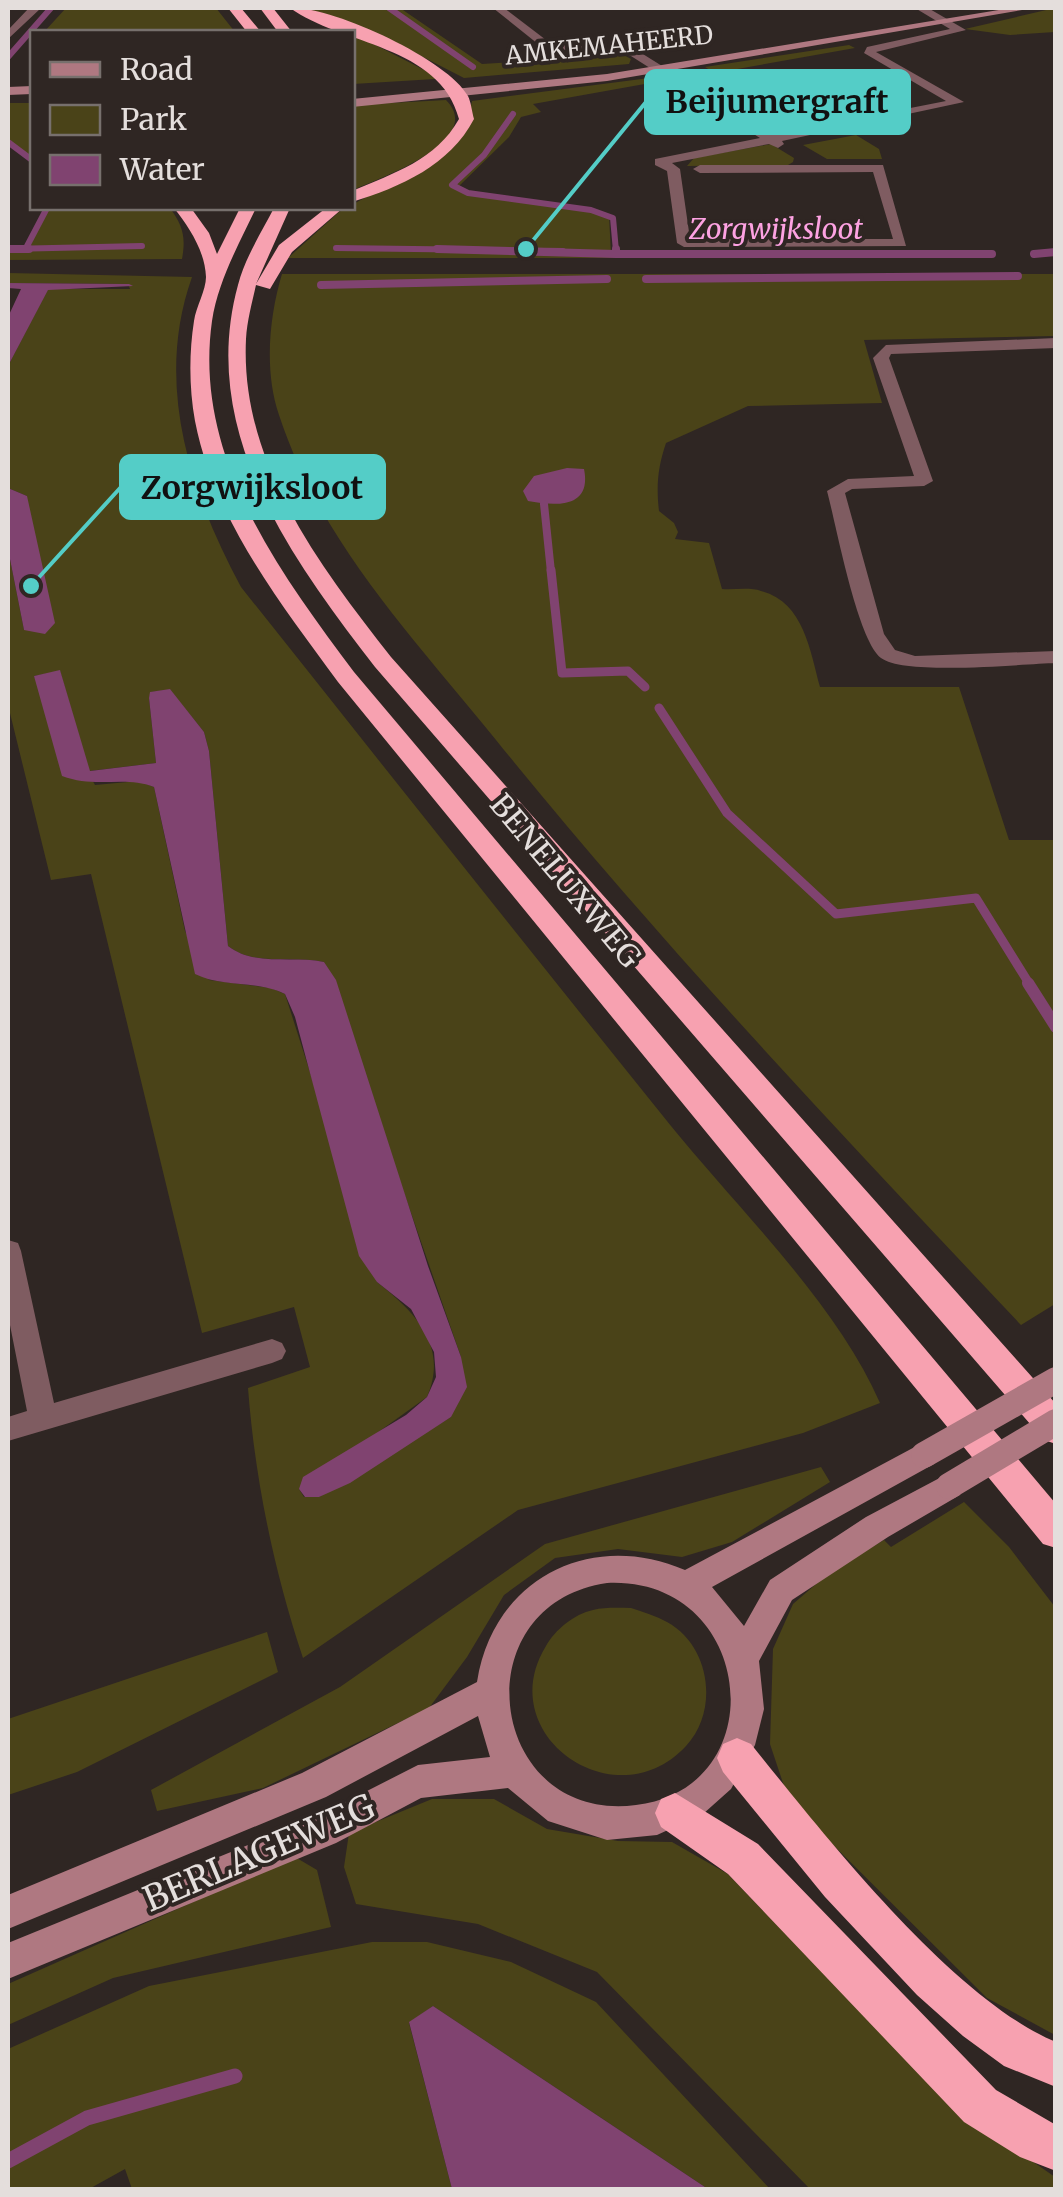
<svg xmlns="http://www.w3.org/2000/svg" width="1063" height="2197" viewBox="0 0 1063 2197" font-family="Merriweather,serif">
  <rect width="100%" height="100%" fill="#2f2623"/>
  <path fill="#4a4318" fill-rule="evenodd" d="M 66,8 L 216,8 L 235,32 L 44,32 Z
    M 306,8 L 400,8 L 482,64 L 543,60 L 559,51 L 622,54 L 631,59 L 629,64 L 464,78 L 392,41 Z
    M 1055,8 L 1055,32 L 1010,35 L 965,29 Z
    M 352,33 L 434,75 L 435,79 L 353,84 Z
    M 849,45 L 855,48 L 715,73 L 705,67 Z
    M 657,77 L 667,80 L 533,104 L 541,112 L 521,117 L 509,137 L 456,189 L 463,193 L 604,212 L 609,215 L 611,254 L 683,258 L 288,258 L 339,212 L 417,169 L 466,131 L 472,101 Z
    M 446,100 C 487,141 378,179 353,190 L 353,105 Z
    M 8,103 L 32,103 L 32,160 L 8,144 Z
    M 856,135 L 879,149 L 882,159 L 827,159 L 803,145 Z
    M 771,144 L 794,158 L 793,162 L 788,165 L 687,166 L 694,158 Z
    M 47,208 L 170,208 C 183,226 186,237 182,259 L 8,260 L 8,252 L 28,251 Z
    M 8,273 L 192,277 C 154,384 190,492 241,587 C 384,767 527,947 671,1126 C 740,1211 837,1304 880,1403 L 803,1433 L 518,1510 L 303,1658 C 274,1571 255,1480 248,1388 L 310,1367 L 294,1307 L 202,1333 L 91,874 L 51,880 L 8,705 L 8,549 L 24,630 L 27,496 L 8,488 L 8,366 L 48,289 L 130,289 L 128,284 L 8,283 ZM 60,671 L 89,771 L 156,763 L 149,698 L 151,692 L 170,690 L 204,732 L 209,751 L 228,946 C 255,967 292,955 324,962 L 461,1357 L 451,1417 L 319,1497 L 304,1497 L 299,1489 L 427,1397 C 449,1346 415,1312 377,1282 L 285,994 L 271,988 L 209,980 L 185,931 L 154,787 L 139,781 L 95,785 L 34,676 Z
    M 282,274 L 1055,274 L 1055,336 L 864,340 L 882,403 L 748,406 L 666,443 C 658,467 656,485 659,511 L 674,523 L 678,532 L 675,539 L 709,543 L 722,589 C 734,590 750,587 761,591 C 804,602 810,651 820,687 L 959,687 L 1009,840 L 1055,840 L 1055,1304 L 1021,1325 C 842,1135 660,943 496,740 C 414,638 321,543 279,415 C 264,371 269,317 282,274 Z
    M 821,1467 L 830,1482 L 732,1542 L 682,1557 L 618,1549 L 555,1558 L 504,1595 L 467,1657 L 429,1708 L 263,1788 L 157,1811 L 151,1790 L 340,1687 L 545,1544 Z
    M 964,1502 L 1009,1547 L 1055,1607 L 1055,2035 L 987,1998 L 789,1801 L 770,1744 L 773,1649 L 793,1604 L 830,1572 L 884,1540 L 891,1547 Z
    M 631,1608 C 643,1612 656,1616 667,1622 C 711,1646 719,1711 686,1746 C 616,1822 491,1735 546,1646 C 555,1630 574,1614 593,1610 C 605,1607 619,1608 631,1608 Z
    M 267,1632 L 278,1672 L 77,1772 L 8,1795 L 8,1719 Z
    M 432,1799 L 494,1799 L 547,1829 L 618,1841 L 672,1842 L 728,1874 L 945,2101 L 1055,2177 L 1055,2189 L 810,2189 L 597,1972 L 478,1924 L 356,1904 L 344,1867 L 349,1833 Z
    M 295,1857 L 317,1870 L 331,1927 L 113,1978 L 8,2025 L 8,1984 Z
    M 372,1942 L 427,1942 L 511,1962 L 596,2002 L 770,2189 L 708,2189 L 433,2006 L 409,2023 L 452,2189 L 132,2189 L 125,2169 L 89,2189 L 8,2189 L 8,2049 L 149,1986 Z"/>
  <path fill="#804370" d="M 8,283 L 129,284 L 133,286 L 48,290 L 8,366 L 8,317 L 21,289 L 8,288 Z
    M 567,468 L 584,469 C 592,509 555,506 528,501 L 523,491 L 534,476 Z
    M 8,488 L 27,496 L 55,623 L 45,634 L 24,630 L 8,549 Z
    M 60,670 L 90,771 L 156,763 L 149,698 L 150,692 L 170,689 L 204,732 L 209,751 L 228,946 C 255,967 293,955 324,962 L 336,980 L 428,1266 L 461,1357 L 467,1387 L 451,1417 L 350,1483 L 319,1497 L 305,1497 L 299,1489 L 303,1477 L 406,1415 L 427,1397 L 436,1377 L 434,1352 L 411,1309 L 377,1282 L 359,1256 L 295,1017 L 285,994 C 257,980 223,988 195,974 L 154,787 C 124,775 97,789 62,776 L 34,676 Z
    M 433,2006 L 708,2189 L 452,2189 L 409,2022 Z"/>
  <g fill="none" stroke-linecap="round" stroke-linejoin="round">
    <path stroke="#804370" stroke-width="6" d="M 389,8 L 473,67
      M 8,57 L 51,8
      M 513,114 L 484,155 L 452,185 L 468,193 L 591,210 L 613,218 L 616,251
      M 8,142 L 32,160
      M 26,248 L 47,208
      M 336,248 L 563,251
      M 8,249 L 142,246"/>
    <path stroke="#804370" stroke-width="8" d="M 8,249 L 29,249
      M 437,249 L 616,254 L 992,254
      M 616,249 L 616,254
      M 1034,254 L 1056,252
      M 646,279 L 1018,276
      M 321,285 L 607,279
      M 544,504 L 551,572"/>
    <path stroke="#804370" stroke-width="9" d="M 551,570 L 562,673 L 628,671 L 645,687
      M 659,708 L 727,813 L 836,914 L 976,898 L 1030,985"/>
    <path stroke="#804370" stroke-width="12" d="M 1028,983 L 1056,1027"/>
    <path stroke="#804370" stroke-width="15" d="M 8,2161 L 87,2118 L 235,2076"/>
    <path fill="#7f5c61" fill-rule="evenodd" d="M 29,8 L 41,8 L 8,39 L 8,30 Z
      M 493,8 L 504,8 L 550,43 L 638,51 L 773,135 L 946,101 L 864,53 L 867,47 L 950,29 L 915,8 L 928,8 L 966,30 L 876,52 L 964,102 L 782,141 L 784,144 L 778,148 L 769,144 L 672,163 L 680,169 L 690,239 L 893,239 L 873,172 L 700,173 L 693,169 L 700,165 L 883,165 L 906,246 L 684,247 L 677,243 L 667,171 L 655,165 L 655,159 L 760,138 L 631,56 L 543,48 Z
      M 1056,338 L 1056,348 L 891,354 L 889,358 L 933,481 L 924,486 L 852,489 L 845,493 L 884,634 L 895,650 L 915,656 L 1056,651 L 1056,663 C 1021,664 905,676 881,658 C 857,639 836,524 827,491 L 848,479 L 914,476 L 873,358 L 886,345 Z
      M 8,1240 L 18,1243 L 21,1251 L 54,1403 L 272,1339 L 282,1343 L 286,1351 L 282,1359 L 272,1363 L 8,1441 L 8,1417 L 27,1411 L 8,1315 Z"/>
    <path fill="#af7881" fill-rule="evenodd" d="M 1011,8 L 1034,8 L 607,81 L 352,107 L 352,99 L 607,74 Z
      M 32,86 L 32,94 L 8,95 L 8,87 Z
      M 924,1442 L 934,1446 L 939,1455 L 934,1464 L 712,1587 L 744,1626 L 770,1580 L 866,1517 L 949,1473 L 960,1477 L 964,1486 L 960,1495 L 888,1537 L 792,1600 L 759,1661 L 764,1709 L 755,1745 L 731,1789 L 703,1814 L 657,1835 L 607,1840 L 548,1821 L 508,1788 L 421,1798 L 336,1843 L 8,1979 L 8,1943 L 312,1819 L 418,1765 L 490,1757 L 478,1716 L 326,1797 L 8,1929 L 8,1895 L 302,1773 L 477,1682 C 493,1579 590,1529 685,1570 ZM 607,1583 C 755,1576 777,1788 636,1805 C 488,1824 459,1605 607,1583 Z"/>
    <path fill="#f7a1b0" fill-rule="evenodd" d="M 228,8 L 241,8 L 261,32 L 247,32 Z
      M 260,8 L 273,8 L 292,32 L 278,32 Z
      M 290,8 C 330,5 448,59 468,96 C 471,102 472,112 474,119 C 450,165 401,187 352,202 L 352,191 C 394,173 436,160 459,119 C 440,45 341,45 290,8 Z
      M 174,208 L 191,208 L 209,233 L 217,254 L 240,208 L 256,208 C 239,244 218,281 212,321 C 193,456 278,570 354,672 L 1056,1504 L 1056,1548 L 1043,1544 L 338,682 C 280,603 214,519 195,421 C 189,388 189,353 194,321 C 196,307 206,290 206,277 C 205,251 189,227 174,208 Z
      M 274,208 L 290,208 L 256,284 L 279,245 L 326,208 L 343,208 L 292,252 L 270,289 L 256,285 C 252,303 247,321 246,339 C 240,462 319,565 391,657 L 1056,1404 L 1056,1444 L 1044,1440 L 375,667 C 290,557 198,431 238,285 C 245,258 261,233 274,208 Z
      M 737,1738 L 751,1744 C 822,1832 952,1999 1056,2042 L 1056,2087 L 1004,2066 L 963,2036 L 917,1995 L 825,1897 L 723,1772 L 717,1758 L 723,1744 Z
      M 675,1793 L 758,1844 L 996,2090 L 1056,2125 L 1056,2171 L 1020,2157 L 964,2122 L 728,1874 L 661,1827 L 655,1813 L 661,1799 Z"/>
    <path stroke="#af7881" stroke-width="26" d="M 924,1455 L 1056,1380
      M 949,1486 L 1056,1422"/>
  </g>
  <g text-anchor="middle" stroke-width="8" stroke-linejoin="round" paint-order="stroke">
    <g font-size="25" fill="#e4dedc" stroke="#2f2623">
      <text transform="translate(609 45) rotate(-6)" y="9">AMKEMAHEERD</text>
    </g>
    <g font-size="28" font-style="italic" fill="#fda2e2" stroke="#2f2623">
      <text x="776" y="239">Zorgwijksloot</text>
    </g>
    <g font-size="30" fill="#e4dedc" stroke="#2f2623">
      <text transform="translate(565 881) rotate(50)" y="10">BENELUXWEG</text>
    </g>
    <g font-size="35" fill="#e4dedc" stroke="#2f2623">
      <text transform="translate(259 1853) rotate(-23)" y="12">BERLAGEWEG</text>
    </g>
  </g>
  <path fill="none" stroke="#54cdc7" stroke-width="4" d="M526 249L646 102M31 586L121 487"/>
  <g fill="#54cdc7" stroke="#2f2623" stroke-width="4">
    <circle cx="526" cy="249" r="10"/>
    <circle cx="31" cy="586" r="10"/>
  </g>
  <g fill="#54cdc7" stroke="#54cdc7" stroke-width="4">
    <rect x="646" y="71" width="263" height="62" rx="10"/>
    <rect x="121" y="456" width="263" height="62" rx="10"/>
  </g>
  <g font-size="32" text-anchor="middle" font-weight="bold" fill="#111">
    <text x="777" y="113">Beijumergraft</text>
    <text x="252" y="499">Zorgwijksloot</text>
  </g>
  <rect width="1063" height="2197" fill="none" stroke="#e4dedc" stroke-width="20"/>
  <rect x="30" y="30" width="325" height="180" fill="#2f2623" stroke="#77706d" stroke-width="2.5"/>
  <rect x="50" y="62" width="50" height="15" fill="#af7881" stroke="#77706d" stroke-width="2.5"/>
  <text x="120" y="80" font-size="30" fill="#e4dedc">Road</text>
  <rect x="50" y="105" width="50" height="30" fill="#4a4318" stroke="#77706d" stroke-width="2.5"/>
  <text x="120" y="130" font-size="30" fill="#e4dedc">Park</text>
  <rect x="50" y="155" width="50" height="30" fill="#804370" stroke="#77706d" stroke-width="2.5"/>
  <text x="120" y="180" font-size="30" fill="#e4dedc">Water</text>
</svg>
